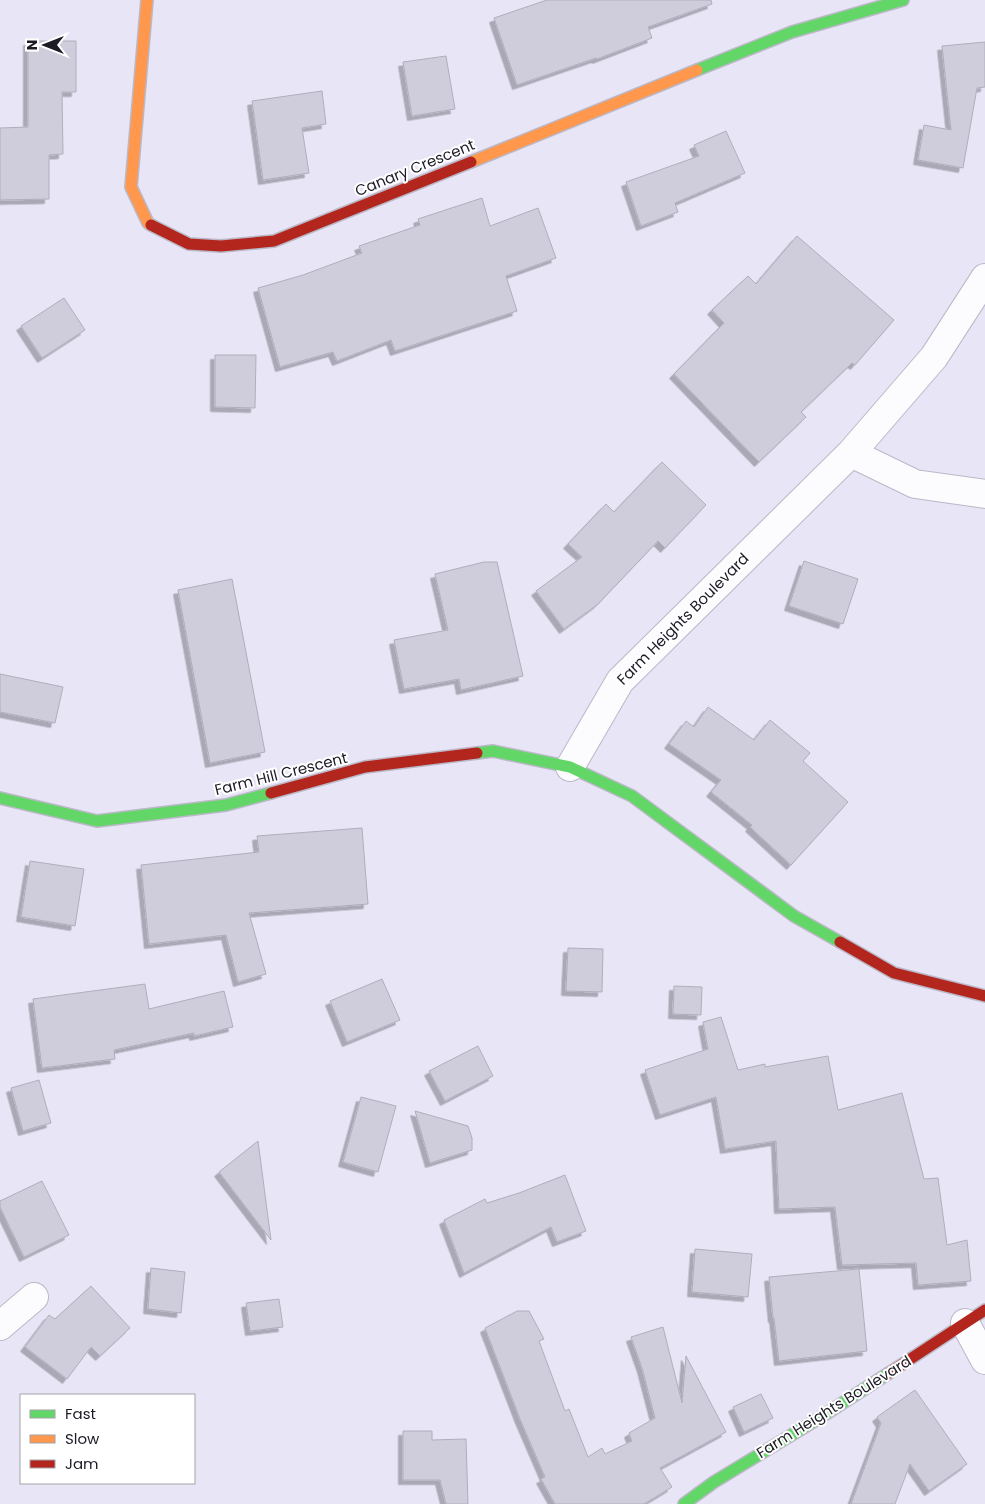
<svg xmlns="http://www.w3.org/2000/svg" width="985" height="1504" viewBox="0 0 985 1504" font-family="Poppins,sans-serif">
  <defs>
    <filter id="shadow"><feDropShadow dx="-4.5" dy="4.5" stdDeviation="0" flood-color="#0004"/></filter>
  </defs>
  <rect width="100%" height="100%" fill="#e8e5f7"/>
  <path fill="#cfcddb" stroke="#b0adbc" filter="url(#shadow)" d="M 547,0 L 711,0 L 712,4 L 648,27 L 652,38 L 597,59 L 596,58 L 517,85 L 494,18 Z
    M 28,41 L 76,41 L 76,92 L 62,92 L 63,154 L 49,155 L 49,199 L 0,200 L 0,128 L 28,127 Z
    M 985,42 L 985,87 L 977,88 L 963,168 L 918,160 L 924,125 L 951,130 L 942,46 Z
    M 446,56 L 455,109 L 412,116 L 403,62 Z
    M 322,91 L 326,124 L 302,128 L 309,173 L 263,180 L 252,101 Z
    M 726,131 L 745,173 L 675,203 L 678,212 L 641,226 L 626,182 L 699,156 L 694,145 Z
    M 482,198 L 490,226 L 538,208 L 556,258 L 506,276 L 517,311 L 395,351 L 391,340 L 337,361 L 333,352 L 280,367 L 258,288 L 303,275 L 362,253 L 359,246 L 420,225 L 418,219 Z
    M 797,236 L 894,320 L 855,365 L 852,363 L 801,412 L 806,417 L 759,462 L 674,374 L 724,323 L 712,310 L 748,276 L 756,284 Z
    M 64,298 L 85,330 L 42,358 L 21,326 Z
    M 215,355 L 256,355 L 255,408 L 215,407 Z
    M 662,462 L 706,505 L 665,548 L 658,541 L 598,604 L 564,629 L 536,591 L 582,557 L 568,544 L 606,504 L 614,512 Z
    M 804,561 L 858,579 L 843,624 L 789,606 Z
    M 484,562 L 497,562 L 523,676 L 461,690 L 459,679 L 404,689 L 394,640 L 448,630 L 435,574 Z
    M 232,579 L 265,752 L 210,763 L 178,590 Z
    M 0,674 L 63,687 L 55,723 L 0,712 Z
    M 708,707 L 754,740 L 770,720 L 810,753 L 803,761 L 848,802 L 791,865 L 750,827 L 752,825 L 711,792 L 721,780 L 669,744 L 686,721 L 694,727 Z
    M 362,828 L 368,904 L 249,913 L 266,974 L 238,982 L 226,935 L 149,944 L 141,865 L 259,852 L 257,836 Z
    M 30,861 L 84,869 L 75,926 L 21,917 Z
    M 568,948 L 603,949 L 602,992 L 566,991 Z
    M 382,979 L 400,1020 L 347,1042 L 330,1001 Z
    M 145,984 L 149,1009 L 224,991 L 233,1027 L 194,1036 L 194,1033 L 114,1050 L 115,1059 L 42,1068 L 33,999 Z
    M 674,986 L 702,987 L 701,1015 L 673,1014 Z
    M 721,1017 L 738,1070 L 765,1064 L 765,1067 L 828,1056 L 838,1110 L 902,1093 L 924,1179 L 938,1178 L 947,1245 L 967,1240 L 971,1281 L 918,1285 L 916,1263 L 842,1265 L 835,1207 L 779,1209 L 776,1141 L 725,1149 L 716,1097 L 660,1115 L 645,1070 L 708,1049 L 703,1022 Z
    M 478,1046 L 493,1076 L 445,1101 L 429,1071 Z
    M 39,1080 L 51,1123 L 23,1131 L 11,1088 Z
    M 361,1097 L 396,1106 L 378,1172 L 343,1162 Z
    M 415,1111 L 468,1126 L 472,1138 L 472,1150 L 430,1163 Z
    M 258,1141 L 271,1240 L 219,1172 Z
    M 565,1175 L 586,1231 L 557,1242 L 551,1227 L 464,1273 L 444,1220 L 485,1199 L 487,1203 L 519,1193 Z
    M 42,1181 L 69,1235 L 24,1257 L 0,1207 L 0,1201 Z
    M 695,1249 L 752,1254 L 748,1297 L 692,1292 Z
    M 151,1268 L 185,1272 L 181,1313 L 148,1309 Z
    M 859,1269 L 867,1351 L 779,1361 L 774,1318 L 773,1318 L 769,1277 Z
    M 91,1286 L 130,1328 L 100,1356 L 91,1347 L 67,1379 L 25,1347 L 49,1315 L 55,1319 Z
    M 279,1299 L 283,1327 L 250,1331 L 246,1303 Z
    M 517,1311 L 529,1311 L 544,1339 L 539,1341 L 565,1411 L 569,1409 L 588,1457 L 602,1448 L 605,1454 L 632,1441 L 629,1433 L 655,1418 L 642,1368 L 631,1337 L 663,1327 L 682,1403 L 686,1356 L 726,1432 L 660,1468 L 672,1487 L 644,1504 L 555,1504 L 541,1479 L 545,1477 L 520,1419 L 485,1328 Z
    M 915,1390 L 967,1464 L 929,1491 L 910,1464 L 895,1504 L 851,1504 L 881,1423 L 877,1417 Z
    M 761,1394 L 773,1418 L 744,1432 L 733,1407 Z
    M 403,1431 L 432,1431 L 432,1440 L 466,1439 L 468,1504 L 446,1504 L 440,1480 L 403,1480 Z"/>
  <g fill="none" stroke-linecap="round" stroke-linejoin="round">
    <defs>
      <path id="street" d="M 851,453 L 915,484 L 985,494
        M 570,767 L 620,681 L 851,453 L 934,357 L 985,278
        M 965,1323 L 985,1360
        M 0,1326 L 34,1297"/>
      <path id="fast" d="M 697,70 L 792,32 L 903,0
        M 477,753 L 493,751 L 570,767 L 632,796 L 794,916 L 840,942
        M 0,798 L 97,821 L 226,805 L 271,793
        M 684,1504 L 714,1482 L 821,1417 L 889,1373"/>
      <path id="slow" d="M 147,0 L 131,187 L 148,223 L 151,225
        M 471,162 L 697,70"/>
      <path id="jam" d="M 151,225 L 189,244 L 221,246 L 274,241 L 471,162
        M 271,793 L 365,767 L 477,753
        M 840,942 L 894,973 L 985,996
        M 889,1373 L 985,1310"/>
    </defs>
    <use href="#street" stroke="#bbb8c7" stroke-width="30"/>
    <use href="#fast" stroke="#bbb8c7" stroke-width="14"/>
    <use href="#slow" stroke="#bbb8c7" stroke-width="14"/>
    <use href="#jam" stroke="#bbb8c7" stroke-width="14"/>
    <use href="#street" stroke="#fcfbfe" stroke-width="28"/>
    <use href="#fast" stroke="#63d668" stroke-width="11"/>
    <use href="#slow" stroke="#ff974d" stroke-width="11"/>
    <use href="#jam" stroke="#b3261e" stroke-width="11"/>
  </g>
  <g text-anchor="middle" stroke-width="4" stroke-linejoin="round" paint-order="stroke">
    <g font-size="15" fill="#1c1b26" stroke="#fff">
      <text transform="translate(415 168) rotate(-22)" y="5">Canary Crescent</text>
      <text transform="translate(683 619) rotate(-45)" y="5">Farm Heights Boulevard</text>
      <text transform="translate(281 774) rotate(-14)" y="5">Farm Hill Crescent</text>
      <text transform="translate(834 1407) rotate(-32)" y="5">Farm Heights Boulevard</text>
    </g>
  </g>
  <rect x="20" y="1394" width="175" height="90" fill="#ffffff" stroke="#a4a4a8"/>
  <rect x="30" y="1410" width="25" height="8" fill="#63d668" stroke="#a4a4a8"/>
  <text x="65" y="1419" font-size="15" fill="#1c1b26">Fast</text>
  <rect x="30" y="1435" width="25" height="8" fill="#ff974d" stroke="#a4a4a8"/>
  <text x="65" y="1444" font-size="15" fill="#1c1b26">Slow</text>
  <rect x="30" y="1460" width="25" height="8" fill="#b3261e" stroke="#a4a4a8"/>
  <text x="65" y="1469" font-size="15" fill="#1c1b26">Jam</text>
  <g transform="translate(45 45) rotate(270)" stroke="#ffffff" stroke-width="4" paint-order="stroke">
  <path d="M0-4L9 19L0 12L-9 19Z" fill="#1c1b26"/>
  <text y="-8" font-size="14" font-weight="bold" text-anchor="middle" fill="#1c1b26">N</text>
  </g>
</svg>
